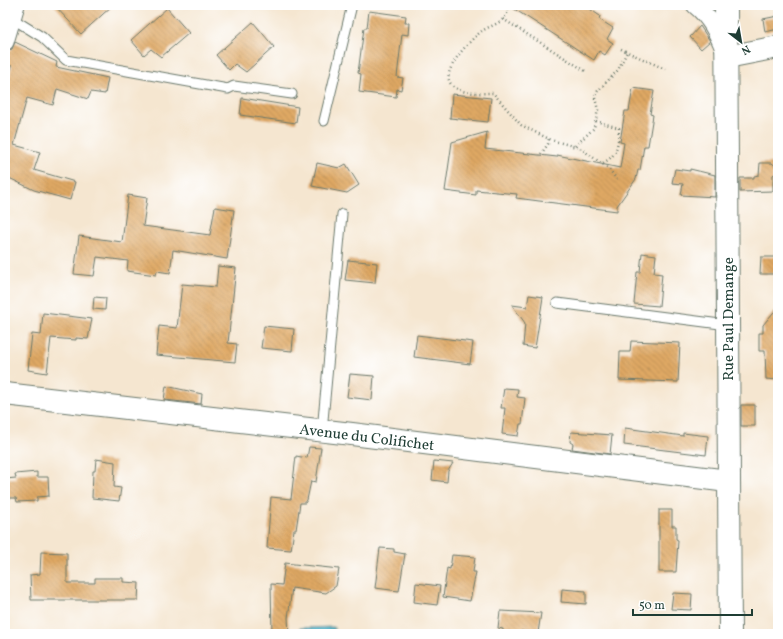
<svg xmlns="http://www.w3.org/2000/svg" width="783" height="639" viewBox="0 0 783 639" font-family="Vollkorn,serif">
  <defs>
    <pattern id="water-waves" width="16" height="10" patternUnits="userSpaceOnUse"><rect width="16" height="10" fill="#42aac2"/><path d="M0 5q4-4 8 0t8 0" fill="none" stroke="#378c9e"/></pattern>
    <pattern id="building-back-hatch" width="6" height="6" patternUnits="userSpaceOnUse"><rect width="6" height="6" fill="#dfa863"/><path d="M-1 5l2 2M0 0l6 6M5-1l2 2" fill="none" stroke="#b48a52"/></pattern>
  </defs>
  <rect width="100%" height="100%" fill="#fff"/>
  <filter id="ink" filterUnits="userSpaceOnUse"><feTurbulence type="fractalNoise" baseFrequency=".025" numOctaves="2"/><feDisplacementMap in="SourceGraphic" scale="8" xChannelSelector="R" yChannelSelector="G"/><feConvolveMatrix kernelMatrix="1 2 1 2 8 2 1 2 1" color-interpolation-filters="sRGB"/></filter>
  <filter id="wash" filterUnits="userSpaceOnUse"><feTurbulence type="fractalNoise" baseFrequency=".012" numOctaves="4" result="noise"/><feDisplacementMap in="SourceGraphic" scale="16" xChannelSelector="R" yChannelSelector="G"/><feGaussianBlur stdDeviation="0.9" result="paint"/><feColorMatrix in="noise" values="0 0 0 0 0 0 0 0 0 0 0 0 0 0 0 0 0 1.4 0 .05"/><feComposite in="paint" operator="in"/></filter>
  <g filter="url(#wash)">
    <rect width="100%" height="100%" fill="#f5e6d0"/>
    <path fill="url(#water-waves)" stroke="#30747b" d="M 334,627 L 334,634 L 300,634 L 300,628 Z"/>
    <g id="blocks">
      <path fill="url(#building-back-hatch)" d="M 54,5 L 113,5 L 81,34 Z
        M 508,5 L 584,5 L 600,16 L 599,19 L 613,28 L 607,39 L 613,43 L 605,55 L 599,51 L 594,60 Z
        M 167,8 L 189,33 L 161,57 L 151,49 L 144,55 L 131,40 Z
        M 369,11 L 406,16 L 405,23 L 409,23 L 408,35 L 402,34 L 397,77 L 403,78 L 401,90 L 397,89 L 396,97 L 359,92 L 361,74 L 358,73 L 364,28 L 367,28 Z
        M 778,16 L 778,29 L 765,32 L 763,19 Z
        M 253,22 L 274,47 L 246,72 L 235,64 L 229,70 L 216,55 Z
        M 700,26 L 710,41 L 701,49 L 690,37 Z
        M 15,42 L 57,62 L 56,67 L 108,78 L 105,94 L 91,92 L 88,99 L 57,89 L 53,105 L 27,98 L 14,145 L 40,152 L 34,170 L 75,182 L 70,200 L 34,190 L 5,176 L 5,91 L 12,66 L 5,65 L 5,52 L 12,49 Z
        M 633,88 L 654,91 L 650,114 L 653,115 L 648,146 L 644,146 L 640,170 L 638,170 L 636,179 L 617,206 L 617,211 L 516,198 L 517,194 L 476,190 L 476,195 L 445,191 L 452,142 L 487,132 L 485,149 L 557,157 L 557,155 L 620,168 L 624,143 L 620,142 L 625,111 L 629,111 Z
        M 452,94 L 491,98 L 488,122 L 450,118 Z
        M 242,98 L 298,107 L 296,123 L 240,115 Z
        M 317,163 L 339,168 L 346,164 L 359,185 L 347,193 L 312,186 Z
        M 760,163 L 772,163 L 778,168 L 778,171 L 773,175 L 773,191 L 740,192 L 740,178 L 754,178 L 754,176 L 759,175 Z
        M 675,169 L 690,171 L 690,169 L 715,175 L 715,197 L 681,195 L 683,184 L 672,183 Z
        M 128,195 L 147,198 L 143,226 L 210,235 L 215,207 L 234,210 L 227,259 L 173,250 L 170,273 L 157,271 L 156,275 L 127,271 L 128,261 L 97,257 L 94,276 L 74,274 L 79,236 L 122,242 Z
        M 642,253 L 656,255 L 654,273 L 662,274 L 659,306 L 634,304 L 637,272 L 640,272 Z
        M 761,257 L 778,257 L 778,274 L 760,274 Z
        M 348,260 L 377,263 L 375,283 L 345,280 Z
        M 218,266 L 236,268 L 228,343 L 237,344 L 235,362 L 156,355 L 159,326 L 177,328 L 182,284 L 216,287 Z
        M 529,295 L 543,297 L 535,348 L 523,346 L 525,323 L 512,305 L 527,307 Z
        M 94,297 L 106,298 L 105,310 L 93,309 Z
        M 778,307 L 778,380 L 766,379 L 765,351 L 759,351 L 759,333 L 763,333 L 763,325 Z
        M 43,313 L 92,319 L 88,339 L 76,338 L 76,340 L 51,338 L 47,373 L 28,370 L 32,334 L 41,335 Z
        M 264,326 L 294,329 L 292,351 L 261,348 Z
        M 417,335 L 473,342 L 470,364 L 414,357 Z
        M 631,341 L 680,343 L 678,382 L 619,380 L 620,352 L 630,352 Z
        M 350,374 L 374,376 L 372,400 L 347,397 Z
        M 166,386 L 202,394 L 201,404 L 164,400 Z
        M 504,388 L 518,389 L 517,397 L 525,398 L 522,424 L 520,424 L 518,436 L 502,434 L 505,408 L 501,408 Z
        M 741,405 L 755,405 L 755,426 L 741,426 Z
        M 625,428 L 683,436 L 683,433 L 708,436 L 706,455 L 624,445 Z
        M 571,432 L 612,435 L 610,454 L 572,449 L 573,444 L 570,442 Z
        M 309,447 L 321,448 L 316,482 L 311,481 L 307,500 L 305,503 L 300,503 L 296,530 L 294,530 L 291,550 L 267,548 L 271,497 L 291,499 L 296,456 L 307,458 Z
        M 96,459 L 115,462 L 114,487 L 121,488 L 119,501 L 92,498 L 93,471 L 95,471 Z
        M 434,461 L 453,463 L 448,471 L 447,482 L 432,480 Z
        M 37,472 L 37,477 L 48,477 L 49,496 L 37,497 L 37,501 L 17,502 L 16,498 L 6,498 L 5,479 L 16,478 L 15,474 Z
        M 659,510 L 672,510 L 672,526 L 676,526 L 676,539 L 678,540 L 676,572 L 659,572 Z
        M 380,548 L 394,549 L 394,552 L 405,554 L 399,591 L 375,588 Z
        M 41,552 L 67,553 L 67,583 L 95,583 L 95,578 L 123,578 L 123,582 L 139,583 L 138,600 L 31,600 L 30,575 L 40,574 Z
        M 452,555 L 475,557 L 473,572 L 476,572 L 470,601 L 443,597 L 447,568 L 450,569 Z
        M 285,563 L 339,569 L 336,586 L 326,593 L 292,588 L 288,618 L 289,634 L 272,634 L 271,584 L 282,585 Z
        M 416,583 L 440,586 L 437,605 L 414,602 Z
        M 562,589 L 586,591 L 586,604 L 561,602 Z
        M 673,593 L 692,594 L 691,610 L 671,609 Z
        M 500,611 L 541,613 L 538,633 L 521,631 L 520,634 L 503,634 L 503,629 L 498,628 Z"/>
    </g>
  </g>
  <g filter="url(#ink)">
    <use href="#blocks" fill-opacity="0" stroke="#6a786b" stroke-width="1"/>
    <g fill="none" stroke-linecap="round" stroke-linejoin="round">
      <defs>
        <path id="lane" d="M 13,19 L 42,37 L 66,60 L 228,89 L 234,86 L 292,94
          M 324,121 L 352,5
          M 557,303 L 728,325
          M 322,431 L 342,214"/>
        <path id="street" d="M 695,5 C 710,17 717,32 724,49
          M 5,42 L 16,5"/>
        <path id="secondary" d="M 726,5 L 730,634
          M 727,57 L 778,47
          M 5,394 L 352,434 L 728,481"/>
      </defs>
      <use href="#lane" stroke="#6a786b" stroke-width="11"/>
      <use href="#street" stroke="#6a786b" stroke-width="19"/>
      <use href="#secondary" stroke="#6a786b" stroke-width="24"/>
      <path stroke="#6a786b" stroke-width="2.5" stroke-dasharray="1 3" stroke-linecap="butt" d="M 508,5 C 508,10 508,13 505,17 C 500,24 489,26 482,31 C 471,39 438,73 452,85 C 462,95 480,93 493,93 L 521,125 L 551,140 L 580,148 L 608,168 L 619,182
        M 503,19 L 587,72
        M 621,49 L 665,69
        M 596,121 L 619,128 C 618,143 618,157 602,163
        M 575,146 L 594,128 L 598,110 L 595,98 L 596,93 L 618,70 L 627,52
        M 541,154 L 548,144 L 549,138"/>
      <use href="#lane" stroke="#fff" stroke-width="9"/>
      <use href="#street" stroke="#fff" stroke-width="17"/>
      <use href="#secondary" stroke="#fff" stroke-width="22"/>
    </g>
  </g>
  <g text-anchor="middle" stroke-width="3" stroke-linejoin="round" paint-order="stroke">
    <g font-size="15" fill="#1f3d34" stroke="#fff">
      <text transform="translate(728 319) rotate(-90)" y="5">Rue Paul Demange</text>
      <text transform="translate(367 437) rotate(7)" y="5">Avenue du Colifichet</text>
    </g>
  </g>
  <rect width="783" height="639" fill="none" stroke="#fff" stroke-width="20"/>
  <g transform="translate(741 42) rotate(149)" stroke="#ffffff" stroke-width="3" paint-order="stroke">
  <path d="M0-3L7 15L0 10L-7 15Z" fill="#1f3d34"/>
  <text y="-6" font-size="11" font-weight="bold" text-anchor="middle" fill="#1f3d34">N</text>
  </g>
  <path d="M633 609v6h119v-6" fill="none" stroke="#1f3d34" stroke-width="2"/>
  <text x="639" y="609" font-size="12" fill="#1f3d34" stroke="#ffffff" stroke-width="3" paint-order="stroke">50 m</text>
</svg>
